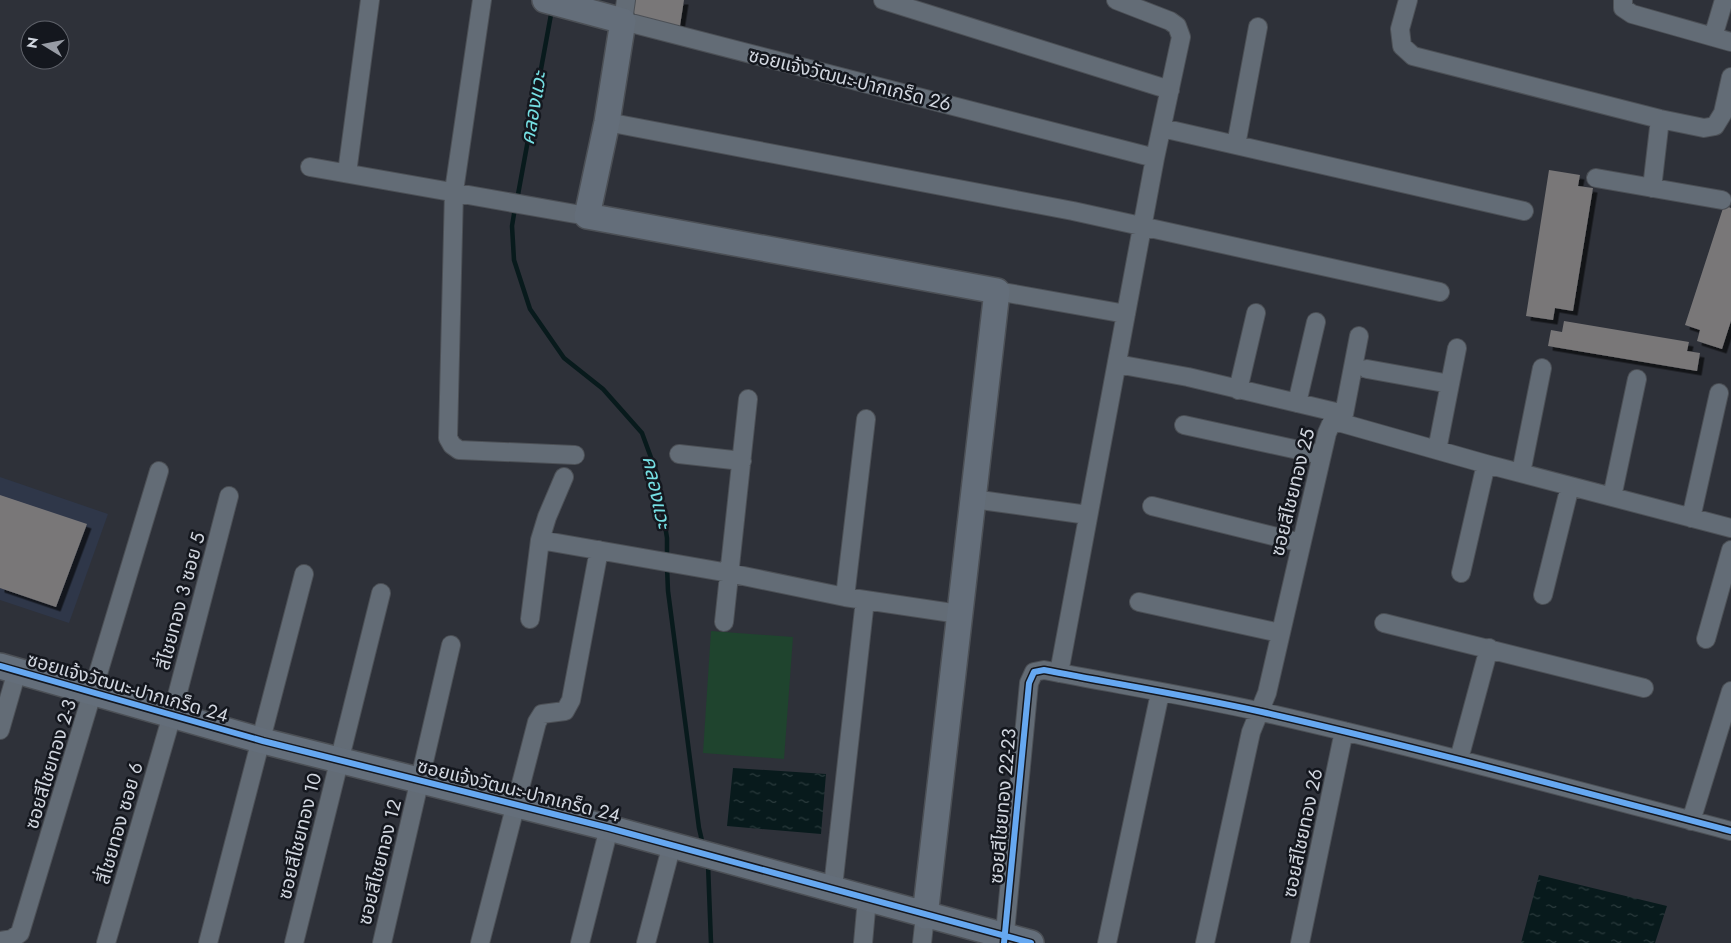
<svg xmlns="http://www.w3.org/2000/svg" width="1731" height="943" viewBox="0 0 1731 943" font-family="Jost,'Noto Sans Thai',sans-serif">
  <defs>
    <pattern id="water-ripples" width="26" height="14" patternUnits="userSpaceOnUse" patternTransform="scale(1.25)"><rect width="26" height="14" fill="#081a1c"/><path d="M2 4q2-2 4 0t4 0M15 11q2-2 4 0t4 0" fill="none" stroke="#2b3b3d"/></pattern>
    <filter id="shadow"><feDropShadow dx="4.5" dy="4.5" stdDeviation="0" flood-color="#0009"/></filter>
  </defs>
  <rect width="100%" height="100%" fill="#2e3139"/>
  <path fill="#2f3749" d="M 0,477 L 108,514 L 69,623 L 0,600 Z"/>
  <path fill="#1f442e" d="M 711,631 L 793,637 L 784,759 L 703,753 Z"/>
  <path fill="url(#water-ripples)" d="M 733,768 L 826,774 L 821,834 L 727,826 Z
    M 1539,875 L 1667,906 L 1655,943 L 1521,943 Z"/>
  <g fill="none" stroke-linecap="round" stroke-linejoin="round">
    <path stroke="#081a1c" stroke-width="4.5" d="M 517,200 L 552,9
      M 515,208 L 512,226 L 514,260 L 530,309 L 564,358 L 603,389 L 642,433 L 657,474 L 667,538 L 667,557
      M 667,567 L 668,591 L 699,828 L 703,845
      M 708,864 L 711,943"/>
  </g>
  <path fill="#797778" filter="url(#shadow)" d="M 631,0 L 684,0 L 679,32 L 627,19 Z
    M 1549,170 L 1580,175 L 1578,186 L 1593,188 L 1573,311 L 1555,308 L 1553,320 L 1526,316 Z
    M 1724,205 L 1731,208 L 1731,321 L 1722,349 L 1697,341 L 1700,330 L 1685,325 Z
    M 1564,321 L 1689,342 L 1687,351 L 1700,353 L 1697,371 L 1548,346 L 1551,330 L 1562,332 Z
    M 0,495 L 87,524 L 56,607 L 0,588 Z"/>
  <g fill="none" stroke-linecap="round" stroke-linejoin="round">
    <defs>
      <path id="street" d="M 482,0 L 454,191 L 448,438 L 452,445 L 459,450 L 575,455
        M 626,0 L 623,21 L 1155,158
        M 883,0 L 1170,90
        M 1408,0 L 1400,29 L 1402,46 L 1413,56 L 1660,119 L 1704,128 L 1715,126 L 1723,113 L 1731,77
        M 1623,0 L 1623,8 L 1632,14 L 1731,42
        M 1713,37 L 1724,0
        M 607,122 L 1073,211 L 1440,292
        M 1162,128 L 1524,211
        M 1236,145 L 1258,27
        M 310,167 L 587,216
        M 347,173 L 370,0
        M 1596,178 L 1722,200
        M 1652,188 L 1660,119
        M 997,291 L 1126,314
        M 1117,364 L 1188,377 L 1344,414 L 1359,336
        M 1367,369 L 1450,384
        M 1238,390 L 1256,313
        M 1297,403 L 1316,322
        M 1184,425 L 1321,455
        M 1437,450 L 1457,348
        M 679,454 L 742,461
        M 1521,473 L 1542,368
        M 1612,497 L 1637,379
        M 973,499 L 1088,515
        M 1152,506 L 1301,543
        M 1691,518 L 1719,393
        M 540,540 L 729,573 L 845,597 L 959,614
        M 1461,573 L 1486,464
        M 1543,595 L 1570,486
        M 845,597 L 866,419
        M 1139,602 L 1280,633
        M 530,619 L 540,540 L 547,517 L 564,477
        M 724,622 L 748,399
        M 1384,623 L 1644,688
        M 1706,639 L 1731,550
        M 1059,673 L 1155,158 L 1181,37 L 1177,26 L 1170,21 L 1116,0
        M 0,730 L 17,671
        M 1459,759 L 1489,648
        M 1691,821 L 1731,691
        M 833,887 L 865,600
        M 0,941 L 12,939 L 20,933 L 159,471
        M 106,943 L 172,715 L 229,496
        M 208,943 L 304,574
        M 294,943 L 381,593
        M 382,943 L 451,645
        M 480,943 L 537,722 L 542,714 L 565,711 L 571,700 L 599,550
        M 580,943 L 609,828
        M 646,943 L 672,844
        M 863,943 L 867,899
        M 922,943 L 925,916
        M 1004,943 L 1029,683 L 1034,672 L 1044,670 C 1116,684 1190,696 1262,712 C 1420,748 1575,790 1731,831
        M 1107,943 L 1160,693
        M 1205,943 L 1251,732 L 1267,693 L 1327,433 L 1331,424 L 1338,422 L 1486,464 L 1731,528
        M 1300,943 L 1344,731"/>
      <path id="secondary" d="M 545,0 L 623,21 L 607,122 L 587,216 L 997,291 L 925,916
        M 0,666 L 263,741 L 609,828 L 1031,943"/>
    </defs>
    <use href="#street" stroke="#4c5056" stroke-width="20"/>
    <use href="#secondary" stroke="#4c5056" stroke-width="28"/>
    <use href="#street" stroke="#636c76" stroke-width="18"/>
    <use href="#secondary" stroke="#646e7a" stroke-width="25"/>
    <defs>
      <path id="cycleway" d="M 0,666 L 263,741 L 609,828 L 1031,943
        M 1004,943 L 1029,683 L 1034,672 L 1044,670 C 1116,684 1190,696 1262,712 C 1420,748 1575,790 1731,831"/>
    </defs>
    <use href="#cycleway" stroke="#14171e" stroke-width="9"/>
    <use href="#cycleway" stroke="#66a8f1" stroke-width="6"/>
  </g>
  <g text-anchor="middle" stroke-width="5" stroke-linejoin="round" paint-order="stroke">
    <g font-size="19" fill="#d1d6df" stroke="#14171e">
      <text transform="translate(850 79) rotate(14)" y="7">ซอยแจ้งวัฒนะ-ปากเกร็ด 26</text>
      <text transform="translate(1292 492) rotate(-76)" y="7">ซอยสีไชยทอง 25</text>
      <text transform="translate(180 601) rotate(-75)" y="7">สี่ไชยทอง 3 ซอย 5</text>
      <text transform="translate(128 687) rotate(16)" y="7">ซอยแจ้งวัฒนะ-ปากเกร็ด 24</text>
      <text transform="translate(50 764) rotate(-73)" y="7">ซอยสีไชยทอง 2-3</text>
      <text transform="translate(519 790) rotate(14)" y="7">ซอยแจ้งวัฒนะ-ปากเกร็ด 24</text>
      <text transform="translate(1002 806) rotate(-85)" y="7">ซอยสีไชยทอง 22-23</text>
      <text transform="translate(119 823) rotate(-74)" y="7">สี่ไชยทอง ซอย 6</text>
      <text transform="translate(1302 833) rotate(-78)" y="7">ซอยสีไชยทอง 26</text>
      <text transform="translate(299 836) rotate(-76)" y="7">ซอยสีไชยทอง 10</text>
      <text transform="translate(379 862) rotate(-76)" y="7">ซอยสีไชยทอง 12</text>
    </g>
    <g font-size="20" font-style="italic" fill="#76e0e4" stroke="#14171e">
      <text transform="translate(533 108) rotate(-80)" y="7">คลองแวะ</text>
      <text transform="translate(657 492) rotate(78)" y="7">คลองแวะ</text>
    </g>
  </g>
  <g transform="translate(45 45) rotate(280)"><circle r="24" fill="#14171e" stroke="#60636b"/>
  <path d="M0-4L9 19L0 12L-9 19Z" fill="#989ca5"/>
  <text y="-8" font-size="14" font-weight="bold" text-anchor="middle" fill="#d1d6df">N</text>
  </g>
</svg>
